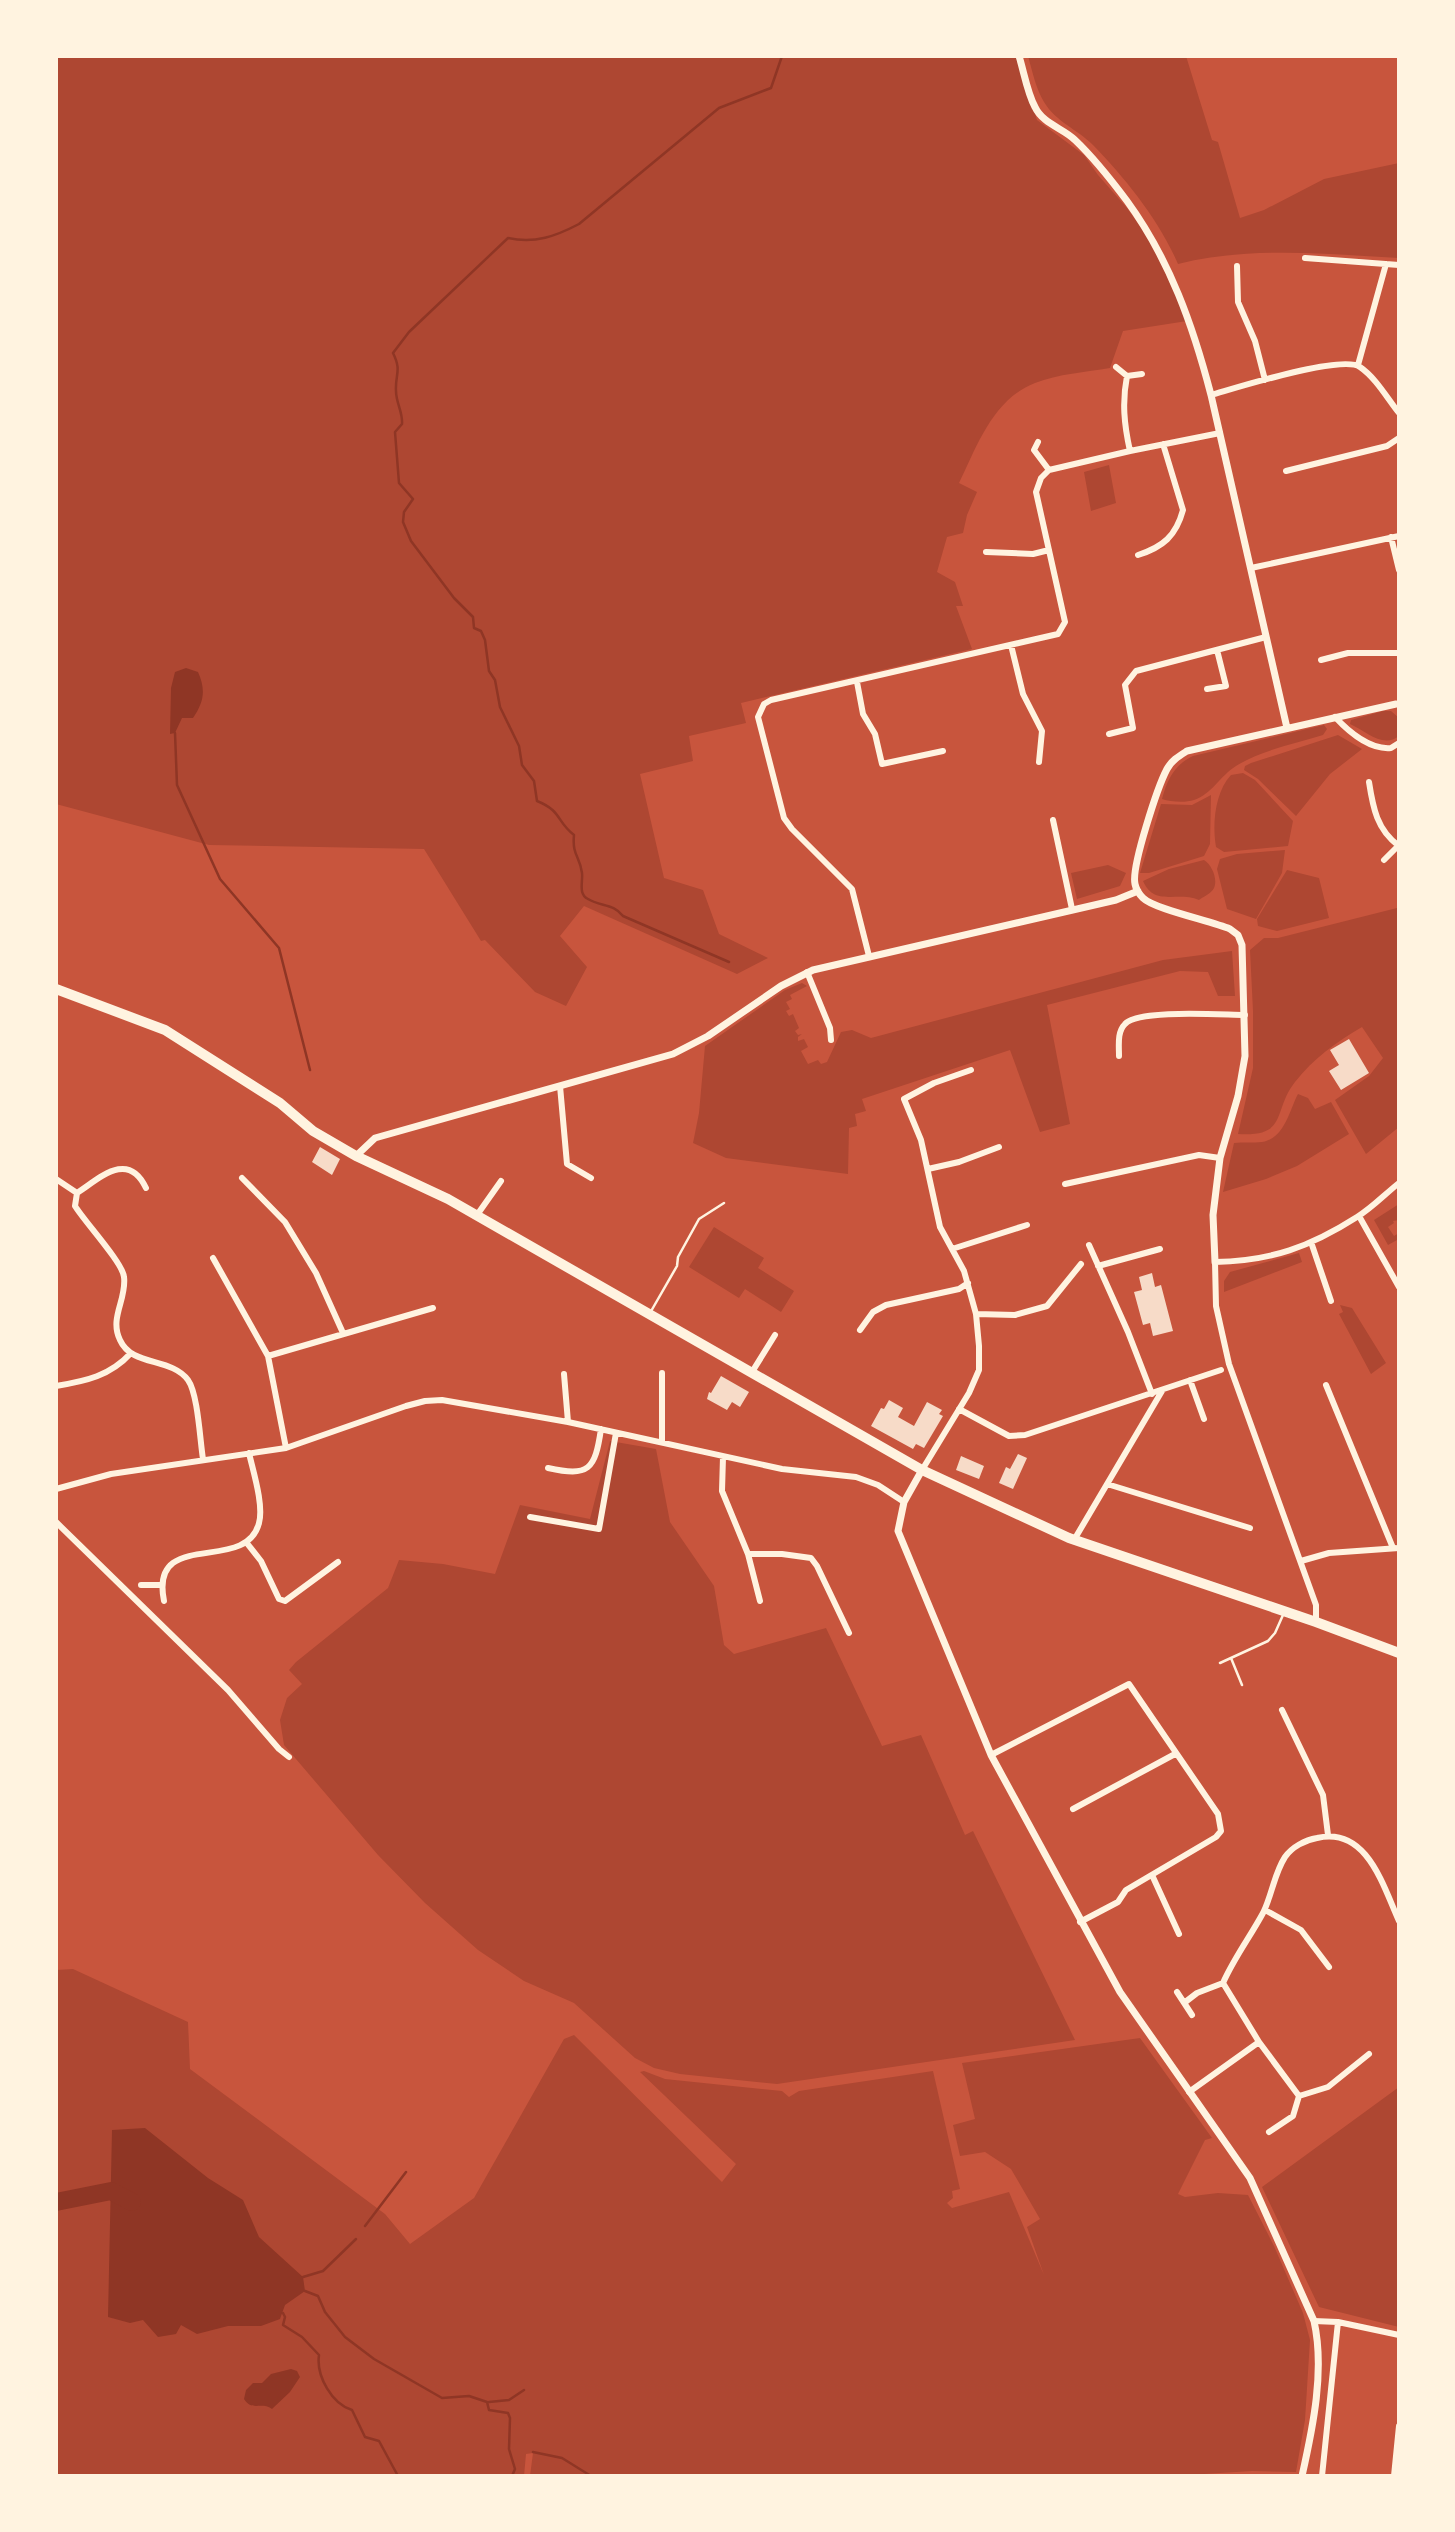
<svg xmlns="http://www.w3.org/2000/svg" width="1455" height="2532" viewBox="0 0 1455 2532" font-family="Overpass,sans-serif">
  <rect width="100%" height="100%" fill="#c8553d"/>
  <path fill="#ae4732" d="M 56,56 L 1016,56 L 1037,120 L 1084,155 L 1098,175 L 1127,208 L 1152,243 L 1187,321 L 1123,331 L 1110,368 C 1086,372 1058,374 1035,383 C 993,399 977,446 959,483 L 977,492 L 967,515 L 963,533 L 947,537 L 937,572 L 955,582 L 963,606 L 956,606 L 972,649 L 741,703 L 746,723 L 689,736 L 693,761 L 640,774 L 664,878 L 703,890 L 719,934 L 768,958 L 737,974 L 584,906 L 560,936 L 587,967 L 566,1006 L 535,992 L 485,940 L 481,941 L 424,849 L 209,845 L 56,804 Z
    M 1028,56 L 1186,56 L 1212,140 L 1218,142 L 1240,218 L 1264,210 L 1324,179 L 1399,163 L 1399,258 C 1326,254 1249,246 1178,264 C 1159,220 1126,179 1093,145 C 1077,129 1056,122 1044,102 C 1036,89 1032,70 1028,56 Z
    M 1109,465 L 1116,503 L 1091,511 L 1084,472 Z
    M 1383,711 L 1391,711 L 1399,718 L 1399,736 C 1383,749 1366,731 1350,724 L 1351,720 Z
    M 1324,725 L 1327,729 L 1323,735 C 1295,744 1261,750 1236,766 C 1220,776 1212,794 1194,800 C 1185,803 1171,802 1162,799 C 1167,780 1174,765 1193,756 Z
    M 1338,735 L 1362,749 L 1330,774 L 1296,816 L 1258,779 L 1244,770 L 1245,766 L 1251,763 Z
    M 1243,773 L 1255,780 L 1293,821 L 1288,846 L 1224,852 L 1216,847 C 1212,824 1215,792 1231,775 Z
    M 1211,795 L 1210,844 L 1204,856 L 1149,873 L 1140,873 L 1161,804 L 1192,805 Z
    M 1285,850 L 1282,873 L 1256,919 L 1227,909 L 1217,869 L 1220,859 L 1237,854 Z
    M 1204,860 C 1212,865 1218,879 1214,888 C 1212,893 1203,897 1199,900 C 1178,891 1154,907 1143,881 L 1169,869 Z
    M 1108,865 L 1126,873 L 1120,886 L 1077,899 L 1071,873 Z
    M 1287,870 L 1319,878 L 1329,918 L 1277,931 L 1258,926 L 1257,919 Z
    M 1397,908 L 1399,910 L 1399,1127 L 1366,1154 L 1335,1100 L 1369,1076 L 1383,1058 L 1362,1027 C 1336,1042 1313,1059 1295,1082 C 1272,1111 1289,1137 1238,1134 L 1253,1068 L 1253,1011 L 1250,950 L 1264,938 L 1278,938 Z
    M 1232,951 L 1235,996 L 1218,996 L 1208,972 L 1180,971 L 1047,1005 L 1070,1124 L 1040,1132 L 1010,1050 L 862,1099 L 866,1111 L 855,1114 L 857,1126 L 849,1128 L 848,1174 L 726,1158 L 693,1143 L 699,1113 L 705,1046 L 785,990 L 802,983 L 807,986 L 790,995 L 792,999 L 786,1002 L 790,1009 L 786,1011 L 789,1016 L 793,1014 L 799,1028 L 795,1031 L 798,1035 L 802,1034 L 798,1037 L 798,1041 L 804,1039 L 808,1047 L 801,1051 L 808,1064 L 818,1060 L 821,1064 L 827,1062 L 841,1032 L 852,1030 L 871,1038 L 1163,960 Z
    M 1298,1094 L 1308,1098 L 1315,1109 L 1331,1102 L 1349,1134 L 1297,1166 L 1266,1179 L 1223,1192 L 1234,1143 C 1243,1142 1253,1143 1262,1142 C 1285,1138 1289,1111 1298,1094 Z
    M 1399,1204 L 1399,1220 L 1393,1221 L 1394,1223 L 1388,1227 L 1394,1236 L 1399,1233 L 1399,1242 L 1397,1240 L 1388,1245 L 1374,1220 Z
    M 714,1227 L 764,1258 L 758,1268 L 794,1291 L 781,1312 L 745,1289 L 739,1298 L 689,1267 Z
    M 1299,1253 L 1302,1262 L 1224,1292 L 1224,1281 L 1230,1272 Z
    M 1340,1305 L 1352,1308 L 1386,1363 L 1371,1374 L 1339,1314 L 1343,1312 Z
    M 610,1441 L 656,1449 L 670,1522 L 714,1586 L 724,1645 L 734,1654 L 826,1628 L 882,1746 L 921,1735 L 965,1835 L 973,1831 L 1075,2040 L 777,2084 L 680,2074 L 654,2068 L 635,2058 L 574,2003 L 524,1981 L 478,1950 L 425,1903 L 378,1855 L 284,1745 L 280,1720 L 287,1698 L 302,1684 L 289,1670 L 296,1662 L 388,1588 L 399,1560 L 443,1564 L 495,1574 L 520,1505 L 590,1519 Z
    M 73,1969 L 188,2022 L 190,2069 L 385,2214 L 410,2244 L 474,2198 L 564,2039 L 574,2035 L 722,2182 L 736,2164 L 640,2072 L 644,2071 L 665,2079 L 782,2091 L 789,2097 L 799,2091 L 933,2071 L 960,2189 L 952,2191 L 953,2198 L 947,2203 L 952,2208 L 1009,2192 L 1044,2275 L 1027,2227 L 1040,2219 L 1011,2169 L 985,2152 L 960,2156 L 953,2125 L 975,2119 L 962,2063 L 1140,2038 L 1212,2138 L 1205,2140 L 1178,2194 L 1185,2197 L 1218,2193 L 1248,2195 L 1274,2246 L 1303,2313 L 1310,2340 L 1305,2420 L 1296,2472 L 1252,2471 L 1172,2476 L 530,2476 L 533,2453 L 526,2454 L 524,2476 L 56,2476 L 56,1970 Z
    M 1399,2087 L 1399,2327 L 1319,2307 L 1262,2187 Z"/>
  <path fill="#8f3625" d="M 186,668 L 198,672 C 206,690 204,702 193,718 L 182,718 L 175,733 L 170,734 L 171,688 L 175,672 Z
    M 145,2128 L 208,2178 L 243,2200 L 259,2237 L 303,2277 L 305,2291 L 285,2305 L 280,2319 L 261,2326 L 228,2326 L 197,2334 L 181,2325 L 176,2334 L 158,2337 L 143,2320 L 130,2323 L 108,2317 L 112,2130 Z
    M 291,2369 L 297,2371 L 300,2377 L 290,2392 L 272,2409 C 261,2401 252,2412 244,2399 L 246,2390 L 253,2383 L 262,2383 L 271,2374 Z"/>
  <g fill="none" stroke-linecap="round" stroke-linejoin="round">
    <path stroke="#8f3625" stroke-width="2.5" d="M 175,733 L 177,785 L 220,879 L 279,948 L 310,1070
      M 729,962 L 623,916 C 613,903 601,907 588,899 C 578,894 583,882 582,873 C 580,856 572,856 574,835 C 556,821 562,811 537,801 L 534,781 L 522,765 L 519,746 L 500,707 L 495,680 L 489,671 L 485,640 L 481,631 L 474,628 L 473,617 L 454,598 L 411,541 L 403,522 L 404,512 L 413,499 L 399,483 L 395,432 L 402,424 C 403,412 396,403 396,391 C 395,374 402,371 393,353 L 409,332 L 508,238 C 535,244 556,236 579,224 L 719,108 L 771,88 L 782,56
      M 365,2226 L 406,2172
      M 303,2277 L 323,2271 L 356,2239
      M 305,2291 L 318,2296 L 325,2312 L 345,2337 L 374,2359 L 442,2398 L 469,2396 L 487,2402 L 489,2410 L 508,2413 L 510,2418 L 509,2449 L 515,2469 L 512,2476
      M 283,2313 L 285,2317 L 283,2325 L 302,2337 L 319,2355 C 316,2376 332,2404 352,2410 L 365,2437 L 379,2441 L 398,2476
      M 489,2402 L 509,2400 L 524,2390
      M 533,2452 L 562,2458 L 591,2476"/>
    <path stroke="#8f3625" stroke-width="18" d="M 56,2202 L 111,2191 L 132,2202"/>
  </g>
  <path fill="#f7dbc8" d="M 1349,1039 L 1369,1073 L 1341,1090 L 1329,1071 L 1339,1065 L 1330,1050 Z
    M 320,1147 L 340,1159 L 332,1175 L 312,1162 Z
    M 1152,1273 L 1155,1287 L 1161,1285 L 1173,1331 L 1153,1336 L 1150,1323 L 1143,1325 L 1134,1292 L 1142,1290 L 1139,1277 Z
    M 721,1376 L 749,1392 L 740,1407 L 732,1402 L 727,1410 L 707,1399 L 709,1392 L 711,1393 Z
    M 889,1400 L 903,1408 L 898,1417 L 914,1426 L 927,1402 L 942,1410 L 939,1414 L 943,1416 L 924,1448 L 916,1444 L 913,1449 L 871,1426 L 881,1408 L 884,1409 Z
    M 1018,1454 L 1027,1458 L 1013,1489 L 999,1483 L 1006,1467 L 1010,1469 Z
    M 961,1456 L 984,1466 L 979,1479 L 956,1470 Z"/>
  <g fill="none" stroke-linecap="round" stroke-linejoin="round">
    <path stroke="#fff3e0" stroke-width="2.5" d="M 650,1313 L 677,1266 L 678,1257 L 699,1219 L 724,1203
      M 1231,1658 L 1242,1685
      M 1220,1663 L 1268,1641 L 1275,1633 L 1283,1615"/>
    <path stroke="#fff3e0" stroke-width="6" d="M 1305,258 L 1399,265
      M 1237,266 L 1238,302 L 1255,341 L 1265,380
      M 1358,365 L 1386,264
      M 1116,367 L 1127,376 L 1142,374
      M 1127,376 C 1122,402 1124,424 1130,451
      M 1211,395 C 1236,388 1342,354 1360,367 C 1376,378 1387,398 1399,413
      M 1038,442 L 1034,450 L 1049,470
      M 1286,471 L 1387,446 L 1399,438
      M 1391,537 L 1399,570
      M 986,552 L 1033,554 L 1049,550
      M 1138,555 C 1163,547 1176,536 1183,510 L 1163,444
      M 1251,568 L 1399,536
      M 1011,645 L 1023,694 L 1042,731 L 1039,762
      M 1321,660 L 1348,653 L 1399,653
      M 857,682 L 863,714 L 875,734 L 882,764 L 943,751
      M 1207,689 L 1226,686 L 1217,650
      M 1335,717 C 1348,731 1370,750 1391,748 L 1399,743
      M 1109,734 L 1133,728 L 1125,685 L 1136,671 L 1266,637
      M 1369,782 C 1373,808 1377,830 1399,846
      M 1053,820 L 1072,909
      M 1384,860 L 1398,846
      M 869,956 L 852,889 L 792,829 L 784,818 L 758,717 L 764,704 L 771,700 L 1058,634 L 1065,622 L 1036,492 L 1041,478 L 1049,470 L 1130,451 L 1220,433
      M 807,972 L 830,1028 L 831,1040
      M 1119,1056 C 1119,1045 1117,1032 1125,1024 C 1138,1009 1223,1015 1245,1015
      M 560,1086 L 567,1164 L 591,1178
      M 928,1169 L 959,1162 L 999,1147
      M 242,1178 L 285,1222 L 316,1273 L 343,1333
      M 56,1179 L 77,1193 L 75,1206 C 84,1221 123,1263 124,1277 C 127,1299 109,1318 120,1340 C 132,1367 171,1357 188,1380 C 198,1394 200,1441 203,1459
      M 1065,1184 L 1199,1155 L 1220,1158
      M 77,1193 C 100,1178 128,1150 146,1188
      M 477,1215 L 501,1181
      M 1359,1216 L 1399,1287
      M 1311,1242 L 1331,1301
      M 1089,1245 L 1128,1332 L 1152,1394
      M 952,1249 L 1027,1225
      M 213,1258 L 268,1356 L 286,1448
      M 1098,1266 L 1160,1249
      M 976,1314 L 1015,1315 L 1047,1306 L 1081,1264
      M 860,1330 L 873,1312 L 886,1305 L 959,1289 L 968,1283
      M 268,1356 L 433,1308
      M 752,1372 L 775,1335
      M 564,1374 L 568,1422
      M 1190,1380 L 1204,1419
      M 1326,1385 L 1393,1548
      M 56,1386 C 86,1381 110,1376 131,1353
      M 959,1409 L 1009,1436 L 1025,1435 L 1221,1370
      M 662,1442 L 662,1373
      M 723,1457 L 722,1491 L 748,1554 L 782,1554 L 811,1558 L 817,1566 L 849,1633
      M 548,1468 C 589,1477 595,1470 601,1429
      M 922,1470 L 969,1393 L 979,1370 L 979,1346 L 976,1314 L 964,1271 L 940,1227 L 921,1140 L 904,1099 L 934,1083 L 971,1070
      M 1107,1484 L 1250,1528
      M 56,1489 L 111,1474 L 286,1448 L 406,1406 L 425,1401 L 442,1400 L 568,1422 L 782,1469 L 856,1477 L 878,1485 L 904,1502
      M 530,1517 L 599,1529 L 616,1433
      M 56,1522 L 228,1690 L 279,1749 L 289,1757
      M 1074,1540 L 1162,1391
      M 246,1542 L 261,1561 L 279,1599 L 285,1601 L 338,1562
      M 748,1554 L 760,1601
      M 1301,1561 L 1329,1553 L 1399,1548
      M 141,1585 L 161,1585
      M 164,1601 C 149,1527 246,1575 259,1523 C 264,1505 253,1471 249,1453
      M 1316,1622 L 1316,1605 L 1229,1364 L 1216,1306 L 1215,1262 C 1271,1261 1310,1247 1357,1217 C 1372,1208 1385,1194 1399,1183
      M 1282,1710 L 1323,1795 L 1328,1835
      M 991,1755 L 1129,1684 L 1218,1814 L 1221,1831 L 1216,1837 L 1126,1890 L 1118,1902 L 1080,1922
      M 1073,1809 L 1175,1754
      M 1152,1875 L 1179,1934
      M 1265,1910 L 1301,1930 L 1329,1967
      M 1177,1992 L 1192,2015
      M 1184,2003 L 1197,1993 L 1223,1983
      M 1189,2092 L 1259,2042
      M 1299,2096 L 1259,2042 L 1223,1983 C 1234,1958 1250,1937 1263,1913 C 1272,1895 1274,1874 1285,1857 C 1292,1847 1305,1840 1317,1838 C 1367,1826 1383,1886 1399,1921
      M 1299,2096 L 1328,2087 L 1369,2054
      M 1269,2132 L 1293,2116 L 1299,2096
      M 1314,2321 L 1338,2322 L 1399,2335
      M 1322,2476 L 1338,2322
      M 1394,2476 L 1399,2426"/>
    <path stroke="#fff3e0" stroke-width="7" d="M 1019,56 C 1024,72 1027,92 1035,107 C 1043,124 1063,128 1075,140 C 1094,158 1112,181 1127,201 C 1170,260 1193,326 1211,395 L 1287,728
      M 356,1156 L 375,1138 L 673,1054 L 708,1036 L 781,986 L 813,970 L 1116,900 L 1138,891
      M 1215,1262 L 1213,1215 L 1220,1158 L 1238,1096 L 1245,1056 L 1242,945 L 1238,935 L 1230,929 C 1211,921 1154,909 1143,898 C 1139,894 1136,889 1135,884 C 1131,867 1158,786 1167,769 C 1172,760 1179,756 1187,751 L 1396,704
      M 922,1470 L 904,1502 L 898,1531 L 991,1755 L 1120,1992 L 1250,2178 L 1314,2321 C 1325,2370 1313,2427 1302,2476"/>
    <path stroke="#fff3e0" stroke-width="10" d="M 56,989 L 165,1030 L 280,1103 L 313,1131 L 356,1156 L 448,1199 L 922,1470 L 1069,1538 L 1316,1622 L 1399,1653"/>
  </g>
  <rect width="1455" height="2532" fill="none" stroke="#fff3e0" stroke-width="116"/>
</svg>
